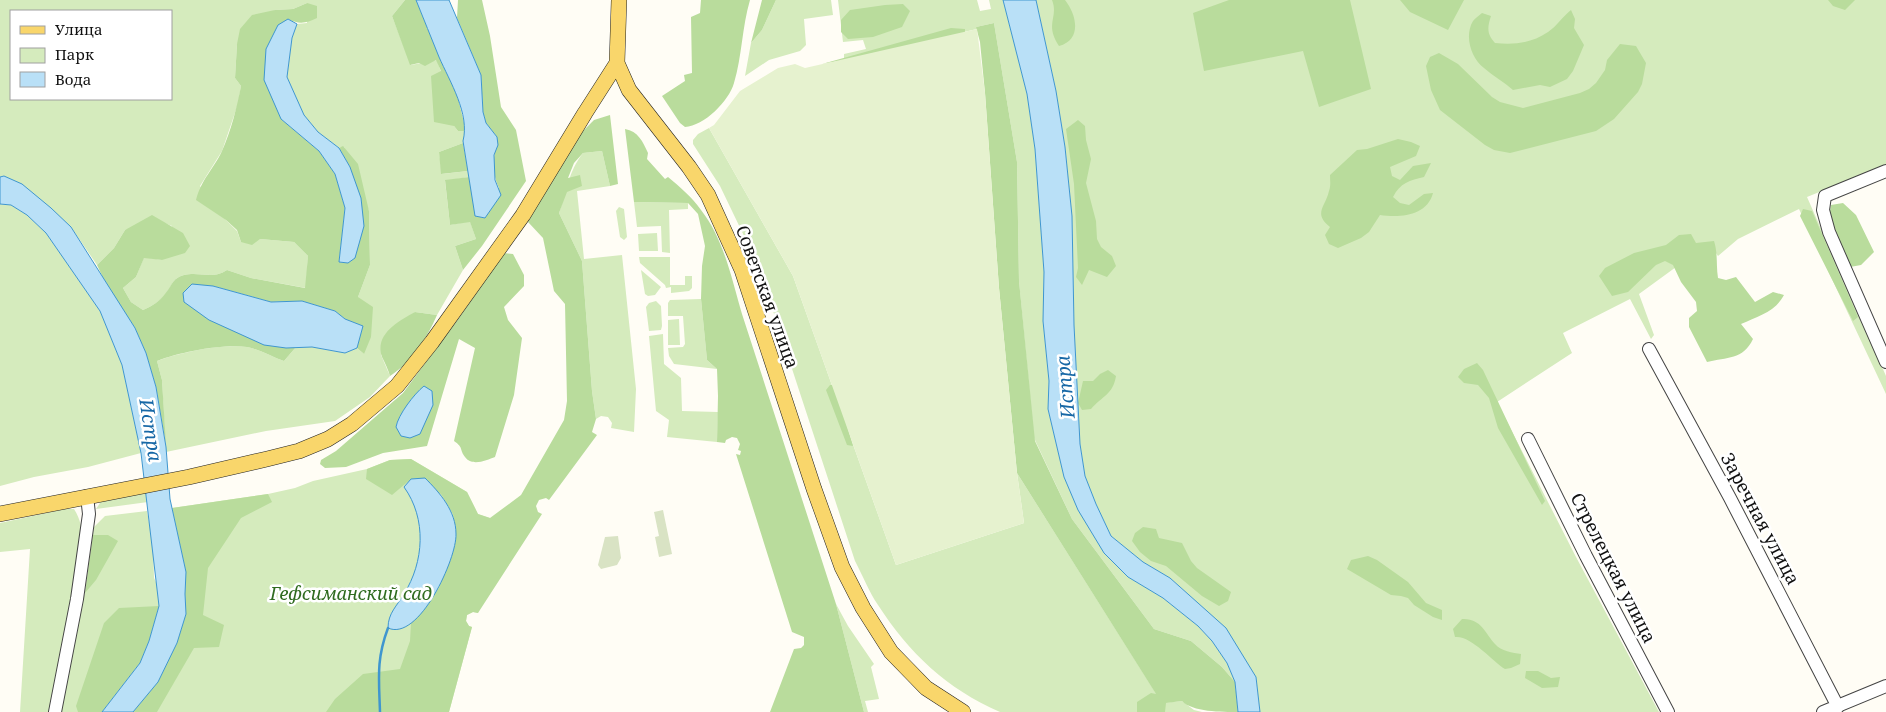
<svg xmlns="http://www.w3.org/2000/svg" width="1886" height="712" viewBox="0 0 1886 712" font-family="'Noto Serif',serif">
  <rect width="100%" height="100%" fill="#fffdf5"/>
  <path fill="#d5ebbd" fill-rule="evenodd" d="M 0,0 L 405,0 L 392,16 L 411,65 L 437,60 L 441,72 L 454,126 L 458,131 L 466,131 L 463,143 L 439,152 L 442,174 L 468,171 L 469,177 L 445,181 L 450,225 L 470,221 L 476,239 L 455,246 L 463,270 L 437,315 L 415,312 L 381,355 L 390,376 L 370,397 L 335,421 L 266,431 L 166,452 L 162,380 L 157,361 C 183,352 219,344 247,347 C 259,349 272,357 284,361 L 296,347 L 312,347 L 345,353 L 357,348 L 364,354 L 358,297 L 370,265 L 369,211 L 344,147 L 339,148 L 318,132 L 304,115 L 287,77 L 292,38 L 297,24 L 307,23 L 307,3 L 293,9 L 275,10 L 237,44 L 235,78 L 241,86 L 238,104 L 222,151 L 200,186 L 226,220 L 237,231 L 241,242 L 260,239 L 294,242 L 308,256 L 306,288 L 251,278 L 227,270 C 212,280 200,271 184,275 C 171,279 173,285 166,294 C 159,302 152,306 143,310 L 131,302 L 123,288 L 136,277 L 144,257 L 162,260 L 172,226 L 162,222 L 125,230 L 114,248 L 97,265 L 71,227 L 4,176 L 0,177 ZM 11,11 L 171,11 L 171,99 L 11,99 Z
    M 776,0 L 831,0 L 833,15 L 804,19 L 806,45 L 800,51 L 769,60 L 745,76 L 751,43 L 762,30 Z
    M 838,0 L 977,0 L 980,11 L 991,9 L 989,0 L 1003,0 L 1027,94 L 1035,149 L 1044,272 L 1043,321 L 1049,381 L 1048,409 L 1064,477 L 1128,577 L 1163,598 L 1198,626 L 1212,641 L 1227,663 L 1235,682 L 1222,667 L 1191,641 L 1154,629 L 1072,519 L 1034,438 L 1019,281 L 1017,162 L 994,23 L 976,27 L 977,29 L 844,59 L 844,54 L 866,49 L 863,40 L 843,42 Z
    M 1036,0 L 1886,0 L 1886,165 L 1807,197 L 1886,376 L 1886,394 L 1799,209 L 1738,239 L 1718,256 L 1709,243 L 1639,294 L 1654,335 L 1651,339 L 1630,299 L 1563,333 L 1572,353 L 1497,402 L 1576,557 L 1659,712 L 1260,712 L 1256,677 L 1192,598 L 1170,578 L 1143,562 L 1111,536 L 1096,504 L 1085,476 L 1080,444 L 1074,325 L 1072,216 L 1065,147 L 1056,91 Z
    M 709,128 L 793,276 L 896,565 L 1024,523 L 1017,473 L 1162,703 L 1182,701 L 1194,710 L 1202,712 L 1000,712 C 947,689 909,653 878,605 C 869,592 863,576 855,561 L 758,265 L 720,186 L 693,144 L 693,140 L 698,134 Z
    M 602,151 L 610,186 L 577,191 L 584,259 L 622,255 L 636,389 L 634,432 L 611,428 L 612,423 L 608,417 L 601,416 L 596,419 L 592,391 L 582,261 L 559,213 C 567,191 568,172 583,153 Z
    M 634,202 L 688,203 L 688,209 L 669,210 L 670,253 L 662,252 L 661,226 L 637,227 Z
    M 0,204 L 11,205 L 27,215 L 46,233 L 100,311 L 122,365 L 141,453 L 88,467 L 34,477 L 0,486 Z
    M 619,207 L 624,209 L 627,237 L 624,240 L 620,237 L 616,211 Z
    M 657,233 L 658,251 L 639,251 L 638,234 Z
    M 639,257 L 670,257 L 670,285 L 685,285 L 685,276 L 692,276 L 692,288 L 689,291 L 671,293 L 671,287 L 666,288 L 665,285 L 640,263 Z
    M 641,270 L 661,287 L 655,295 L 648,296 L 645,294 Z
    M 701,299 L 707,360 L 717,369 L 674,364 L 669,356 L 668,348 L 683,347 L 685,344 L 683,316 L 668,316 L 668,303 L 670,300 Z
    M 656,301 L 661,306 L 662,326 L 661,330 L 649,331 L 646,307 L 649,303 Z
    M 679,319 L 680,345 L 668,345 L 668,320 Z
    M 663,334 L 664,364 L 681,378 L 682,411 L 718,412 L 717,442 L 667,437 L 669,420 L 656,411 L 649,336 Z
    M 411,459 L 467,492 L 478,514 L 490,518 L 478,613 L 473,612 L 467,615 L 466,621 L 469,626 L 472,627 L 449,712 L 133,712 L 186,614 L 172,508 L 268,494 L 295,488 L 313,481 L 367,469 L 390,460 Z
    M 147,492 L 148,502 L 96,509 L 102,500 Z
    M 65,509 L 74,509 C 81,520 82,529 82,542 L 52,712 L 20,712 L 30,549 L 0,552 L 0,523 Z
    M 147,511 L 153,545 L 154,578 L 157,584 L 159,606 L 102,712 L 61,712 L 81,604 L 85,593 L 94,527 L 105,516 Z
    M 836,604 L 848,626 L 874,664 L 871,667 L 879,699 L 865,701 L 868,712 L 864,712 Z"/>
  <path fill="#b9dc9c" d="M 405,0 L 416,0 L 440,59 L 457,94 L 466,131 L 458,131 L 454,126 L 434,122 L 431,76 L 441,71 L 436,60 L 425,66 L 419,63 L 410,65 L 392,16 Z
    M 458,0 L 482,0 L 490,36 L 501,107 L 516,130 L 526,181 L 482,246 L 463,270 L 455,246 L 476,239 L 470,222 L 450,225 L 445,180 L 469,177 L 476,216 L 485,218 L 499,188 C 491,173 494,154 497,137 L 486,123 L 483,112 L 481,75 L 457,18 Z
    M 701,0 L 750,0 C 742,27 742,56 734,83 C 729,101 704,126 685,127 L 680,123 L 662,96 L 685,81 L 684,75 L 692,73 L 691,17 L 700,13 Z
    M 762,0 L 776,0 L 762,30 L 751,43 Z
    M 1052,0 L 1065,0 C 1077,15 1082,40 1059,46 C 1044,23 1059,18 1052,0 Z
    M 1229,0 L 1350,0 L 1371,89 L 1319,107 L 1303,51 L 1204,71 L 1193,13 Z
    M 1400,0 L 1464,0 L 1448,30 L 1410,12 Z
    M 1828,0 L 1855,0 L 1845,10 L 1833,6 Z
    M 307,3 L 317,6 L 317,18 C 306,23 300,25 288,19 L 281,119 L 319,151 L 335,174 L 345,208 L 339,262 L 348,263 L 350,167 L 339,148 L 343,146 L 358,164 L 369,211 L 370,265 L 358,297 L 373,307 L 371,337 L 364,354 L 357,348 L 362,326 L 345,319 L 335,311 L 302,301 L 271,302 L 213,286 L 286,348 L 296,347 L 284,361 C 272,357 259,349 247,347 C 221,344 181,352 157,361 L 162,380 L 166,445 L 156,387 L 146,353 L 135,328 L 106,284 L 97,265 L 114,248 L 125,230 L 152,215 L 183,233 L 190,246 L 185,253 L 162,260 L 144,258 L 136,277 L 123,288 L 131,302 L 143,310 C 152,306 159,302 165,294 C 173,285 171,279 184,275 C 200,271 212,280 227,270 L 251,278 L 305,288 L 308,256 L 294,242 L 260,239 L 252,245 L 241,242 L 237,230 L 226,220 L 196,200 C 202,178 213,170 222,151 C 231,131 237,107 241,86 L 235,78 L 237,44 L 240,29 L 252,15 L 275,10 L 293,9 Z
    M 903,4 L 910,11 L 902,27 L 873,37 L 848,39 L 841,32 L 841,20 L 850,10 L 885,5 Z
    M 1571,10 L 1575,19 L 1574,28 L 1584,45 L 1573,71 L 1567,79 L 1550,87 L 1540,85 L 1513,90 C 1504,82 1493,76 1484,68 C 1471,58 1464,36 1473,21 C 1475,18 1479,16 1482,13 L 1491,16 C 1487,28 1487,34 1495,43 C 1515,45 1532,43 1548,32 C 1557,26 1563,16 1571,10 Z
    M 994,23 L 1017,162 L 1019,281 L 1035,441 L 1072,519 L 1154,629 L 1191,641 L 1222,667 L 1235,682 L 1238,712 C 1222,712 1192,712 1182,701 L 1166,703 L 1165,712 L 1137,712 L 1137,702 L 1151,693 L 1156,694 L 1017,473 L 999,288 L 985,93 L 980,42 L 976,27 Z
    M 951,28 L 965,29 L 965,39 L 822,64 Z
    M 1620,44 L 1636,46 L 1646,63 L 1642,84 L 1638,92 L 1614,119 L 1596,131 L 1510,153 L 1494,150 L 1485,145 L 1440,110 L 1431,90 L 1426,66 L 1430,57 L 1439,53 L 1458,64 L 1492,97 L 1500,102 L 1523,108 L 1580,93 L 1589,89 L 1596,83 L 1605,70 L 1607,60 Z
    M 610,115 L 618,184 L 610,186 L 602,151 L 583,153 L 574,163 L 568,178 L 580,175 L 582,186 L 567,192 L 559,213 L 582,261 L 592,391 L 596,419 L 592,432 L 597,435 L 549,500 L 546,498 L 539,500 L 536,506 L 538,512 L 542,514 L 478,613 L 473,612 L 467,615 L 466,621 L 469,626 L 472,627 L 449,712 L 326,712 L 335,699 L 363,674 L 400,669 L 410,641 L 411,623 L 423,610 L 439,588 L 456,534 L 453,514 L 441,494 L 411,479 L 392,495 L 366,479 L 367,469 L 390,460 L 411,459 L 467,492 L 478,514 L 490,518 L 521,495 L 564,420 L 567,401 L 565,304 L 554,291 L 543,238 L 528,222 L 536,205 L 582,132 L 594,120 Z
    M 1078,120 L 1085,126 L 1086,140 L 1091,159 L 1086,183 L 1096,221 L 1097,239 L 1101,247 L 1112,256 L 1116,266 L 1107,277 L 1089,270 L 1082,285 L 1076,277 L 1078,268 L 1074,184 L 1066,129 Z
    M 625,129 C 638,131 643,142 648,153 L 647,159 L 665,179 L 668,177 C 680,187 692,197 701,210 C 724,239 732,280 742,314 L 836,604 L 864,712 L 770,712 L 794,649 L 801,648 L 804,645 L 804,637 L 792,632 L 736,454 L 740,455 L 741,451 L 738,450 L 740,444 L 737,438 L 732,437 L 726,440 L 725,443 L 717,442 L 718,396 L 717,369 L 707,360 L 701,299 L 702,266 L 705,246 L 698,214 L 688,203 L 634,202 Z
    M 1398,139 L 1411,142 L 1420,146 L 1416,156 L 1390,167 L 1392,176 L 1400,180 L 1413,166 L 1431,163 L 1424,177 C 1410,180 1400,183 1393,197 L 1400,203 L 1409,205 L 1424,194 L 1433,193 C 1427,216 1400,218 1380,215 L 1369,232 L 1361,238 L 1338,248 L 1329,244 L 1325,235 L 1330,227 C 1313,213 1325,208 1329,191 C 1331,186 1330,180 1330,175 L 1357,150 L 1367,149 Z
    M 463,143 L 468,171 L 441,174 L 439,152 Z
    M 1843,203 L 1856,215 L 1874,252 L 1861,265 L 1850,267 L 1829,217 L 1831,205 Z
    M 1803,209 L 1812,211 L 1858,317 L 1853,321 L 1800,216 Z
    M 1691,234 L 1696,243 L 1714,241 C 1718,253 1716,265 1718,278 L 1726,280 L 1736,277 L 1755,302 L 1773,292 L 1784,295 C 1775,312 1758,316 1741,324 L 1753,339 C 1743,360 1727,357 1707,362 L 1689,327 L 1689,318 L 1697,311 L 1696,302 L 1681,282 L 1673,265 L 1665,261 L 1656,265 L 1628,292 L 1612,296 L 1599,276 L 1605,268 L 1634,253 L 1666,245 L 1679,235 Z
    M 504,253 L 513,254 L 524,275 L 524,286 L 504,307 L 508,320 L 522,338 L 514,395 L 495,457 C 487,460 472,467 465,457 C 459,449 464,448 454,441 L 475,348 L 459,339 L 427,446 L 383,453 L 346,467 L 325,468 L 320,464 L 321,460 L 336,451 L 403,393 L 459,318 Z
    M 415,312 L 437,315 C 427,338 412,362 390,376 C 388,369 385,363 382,357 C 374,334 399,321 415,312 Z
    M 1477,363 L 1483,370 L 1545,501 L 1542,505 L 1498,428 L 1489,398 L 1478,385 L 1464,383 L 1458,377 L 1464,369 Z
    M 1108,370 L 1116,376 C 1113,395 1102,396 1091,409 L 1082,410 L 1078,403 L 1083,381 L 1093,381 L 1100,374 Z
    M 830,385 L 835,385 L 853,446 L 847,445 L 826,390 Z
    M 268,494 L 272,502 L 241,518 L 208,568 L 203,615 L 224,625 L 219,647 L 194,648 L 157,712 L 133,712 L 158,682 L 177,643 L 186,614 L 185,594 L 186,572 L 172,508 Z
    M 1143,527 L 1156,529 L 1159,538 L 1182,543 L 1191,561 L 1197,568 L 1231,592 L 1228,601 L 1219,606 L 1202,596 L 1166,566 L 1151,561 L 1140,552 L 1132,541 L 1135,533 Z
    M 93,535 L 108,535 L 118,541 L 96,580 L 85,593 Z
    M 1368,556 L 1377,560 L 1408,582 L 1426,603 L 1442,610 L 1442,620 L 1433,617 L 1414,605 L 1408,598 L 1401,596 L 1391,595 L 1347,569 L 1351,560 Z
    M 159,606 L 149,641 L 140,663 L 102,712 L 78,712 L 76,706 L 104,623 L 119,608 Z
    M 1462,619 C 1481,618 1485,633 1495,644 C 1501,651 1513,653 1521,654 L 1520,664 L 1511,668 L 1505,669 C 1492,661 1471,635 1455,637 L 1453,629 Z
    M 1526,671 L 1538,671 L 1551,678 L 1560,677 L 1558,687 L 1542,688 L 1525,678 Z"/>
  <path fill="#d9e3c4" d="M 663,510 L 672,554 L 659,557 L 655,537 L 659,536 L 654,512 Z
    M 618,536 L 621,558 L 617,565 L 601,569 L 598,565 L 605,537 Z"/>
  <path fill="#e6f2cf" d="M 977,29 L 985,93 L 999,288 L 1017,473 L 1024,523 L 896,565 L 793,276 L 709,128 L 714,125 L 740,91 L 778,68 L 795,64 L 805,68 Z"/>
  <path fill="#b9e0f7" stroke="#3f96cf" d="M 416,0 L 449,0 L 481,75 L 483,112 L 486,123 L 497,137 L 498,145 L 494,155 L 495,180 L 501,195 L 485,218 L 475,216 L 463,141 C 470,114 450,82 439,57 C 431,38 424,19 416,0 Z
    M 1003,0 L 1036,0 L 1056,91 L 1065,147 L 1072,216 L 1074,325 L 1080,444 L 1085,476 L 1096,504 L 1111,536 L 1143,562 L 1170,578 L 1226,628 L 1256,677 L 1260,712 L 1238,712 L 1235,682 L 1227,663 L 1212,641 L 1198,626 L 1163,598 L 1128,577 L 1104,553 L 1078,510 L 1064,477 L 1048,409 L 1049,381 L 1043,321 L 1044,272 L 1035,149 L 1027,94 Z
    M 288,19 L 297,24 L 292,38 L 287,77 L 304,115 L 318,132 L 339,148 L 350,167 L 361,198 L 364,226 L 355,258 L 348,263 L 339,262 L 345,208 L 335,174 L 319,151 L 281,119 L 264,80 L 266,49 L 278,25 Z
    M 4,176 L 22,184 L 51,208 L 71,227 L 135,328 L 146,353 L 156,387 L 166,447 L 170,499 L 186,572 L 185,594 L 186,614 L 177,643 L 158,682 L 133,712 L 102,712 L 140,663 L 149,641 L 159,606 L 141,453 L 122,365 L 100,311 L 46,233 L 27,215 L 11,205 L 0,204 L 0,177 Z
    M 192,284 L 213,286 L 271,302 L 302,301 L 335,311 L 345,319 L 363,326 L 357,348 L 345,353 L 312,347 L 286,348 L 264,345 L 209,320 L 184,302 L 183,293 Z
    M 424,386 L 432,391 L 433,405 L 420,434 L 410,438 L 401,436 L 396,427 C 398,415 414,394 424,386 Z
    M 425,478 C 440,493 456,511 456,534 C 457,558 419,642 388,628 C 388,613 397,606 404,594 C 424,562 427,519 404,487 L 411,479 Z"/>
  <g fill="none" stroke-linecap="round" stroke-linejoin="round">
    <path stroke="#3f96cf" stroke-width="2.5" d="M 380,712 C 379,679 376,660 388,628"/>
    <defs>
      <path id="minor" d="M 1886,171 L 1825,196 L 1823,210 L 1829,232 L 1886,362
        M 1649,349 L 1730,498 L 1838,707
        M 1528,439 L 1586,556 L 1668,712
        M 55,712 L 77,599 L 89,514 L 87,496
        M 1823,712 L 1886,686"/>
      <path id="major" d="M 619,0 L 617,63 L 629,90 L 689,167 L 708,195 L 742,270 L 814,489 L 842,567 L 863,608 L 891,652 L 926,688 L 963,712
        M 0,514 L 189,477 L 267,459 L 299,451 L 328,439 L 352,424 L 397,386 L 432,342 L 523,215 L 585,113 L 617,63"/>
    </defs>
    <use href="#minor" stroke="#444" stroke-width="14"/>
    <use href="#major" stroke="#222" stroke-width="16"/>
    <use href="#minor" stroke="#fff" stroke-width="12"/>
    <use href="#major" stroke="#f9d66b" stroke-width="15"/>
  </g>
  <g text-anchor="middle" stroke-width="5" stroke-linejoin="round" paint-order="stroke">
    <g font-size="18" fill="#111" stroke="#fff">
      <text transform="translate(767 297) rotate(70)" y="6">Советская улица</text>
      <text transform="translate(1760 519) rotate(62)" y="6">Заречная улица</text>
      <text transform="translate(1613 568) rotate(63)" y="6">Стрелецкая улица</text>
    </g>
    <g font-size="18" font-style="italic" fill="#2f6b1f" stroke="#fff">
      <text x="351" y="600">Гефсиманский сад</text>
    </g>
    <g font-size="19" font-style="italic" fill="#1768a6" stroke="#fff">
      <text transform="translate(1065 387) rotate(-95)" y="7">Истра</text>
      <text transform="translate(151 430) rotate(81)" y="7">Истра</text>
    </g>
  </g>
  <rect x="10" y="10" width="162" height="90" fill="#ffffff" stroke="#a0a0a0"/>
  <rect x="20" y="26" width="25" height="8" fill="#f9d66b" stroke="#a0a0a0"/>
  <text x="55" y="35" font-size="15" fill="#111111">Улица</text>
  <rect x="20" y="48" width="25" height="15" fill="#d5ebbd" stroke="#a0a0a0"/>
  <text x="55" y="60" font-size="15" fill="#111111">Парк</text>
  <rect x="20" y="72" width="25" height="15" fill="#b9e0f7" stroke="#a0a0a0"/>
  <text x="55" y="85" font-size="15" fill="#111111">Вода</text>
</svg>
